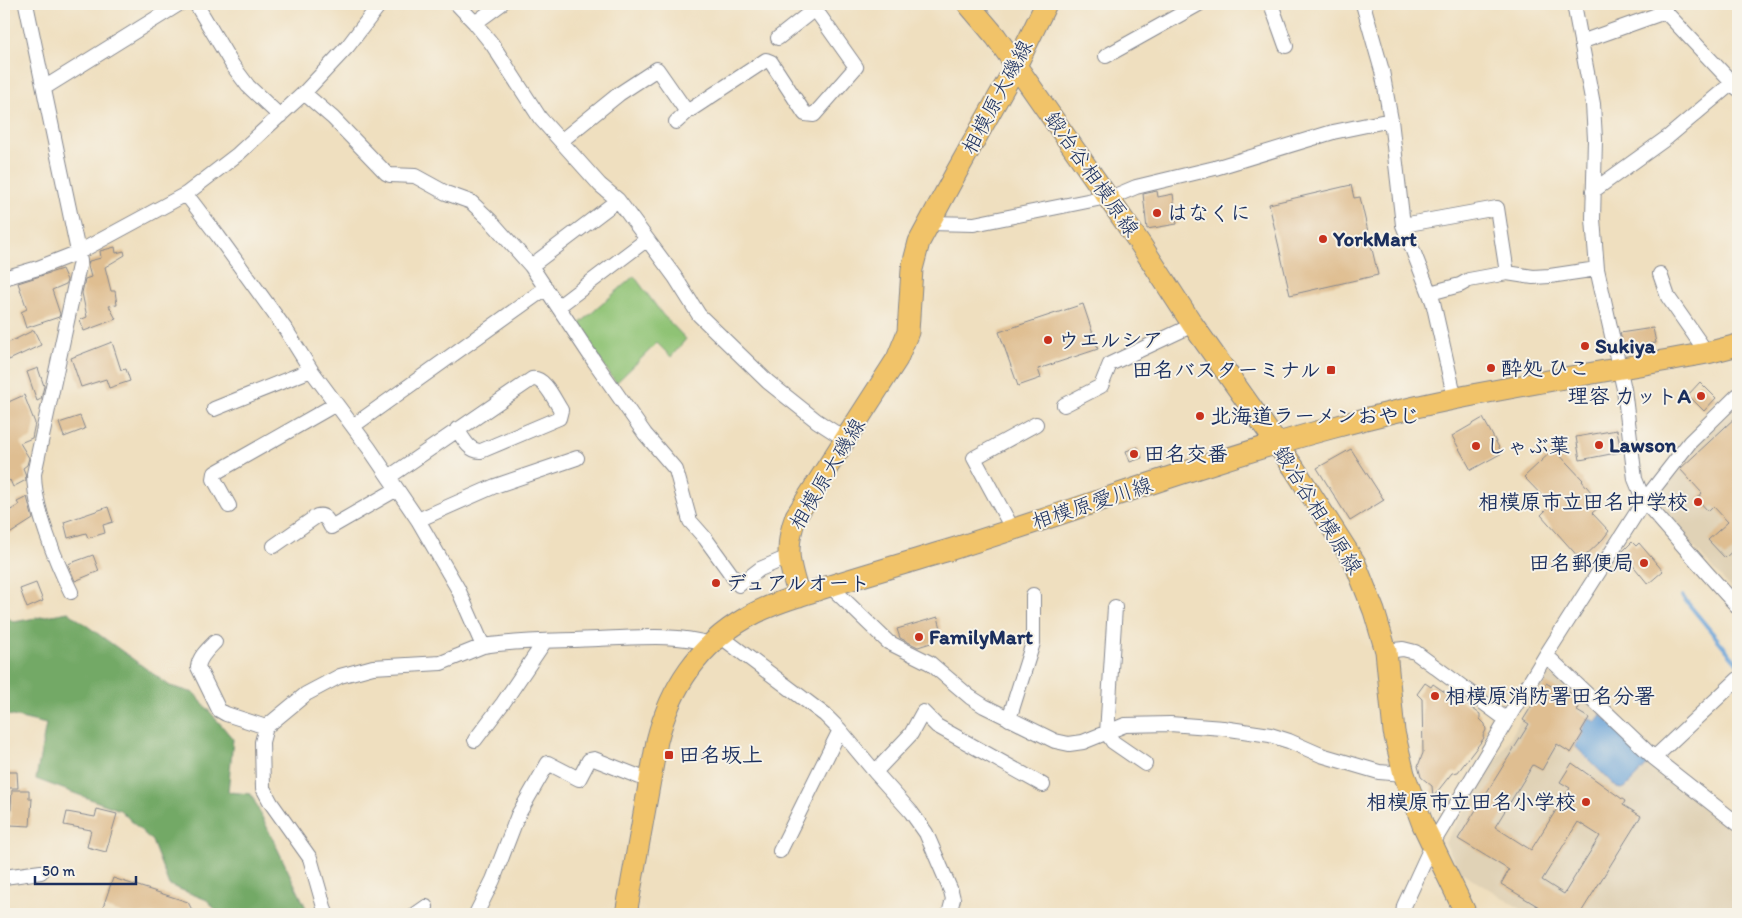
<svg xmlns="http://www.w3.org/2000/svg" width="1742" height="918" viewBox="0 0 1742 918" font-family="Itim,'Klee One',sans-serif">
  <rect width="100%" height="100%" fill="#f7f3e8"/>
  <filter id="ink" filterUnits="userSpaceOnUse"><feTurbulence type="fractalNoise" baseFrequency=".02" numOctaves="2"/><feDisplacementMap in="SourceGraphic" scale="10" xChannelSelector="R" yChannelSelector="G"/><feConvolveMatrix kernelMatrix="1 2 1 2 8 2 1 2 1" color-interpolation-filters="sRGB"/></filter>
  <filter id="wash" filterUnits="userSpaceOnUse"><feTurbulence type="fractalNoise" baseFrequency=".0096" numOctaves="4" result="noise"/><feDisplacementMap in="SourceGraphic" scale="20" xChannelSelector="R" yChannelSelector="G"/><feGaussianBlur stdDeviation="1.12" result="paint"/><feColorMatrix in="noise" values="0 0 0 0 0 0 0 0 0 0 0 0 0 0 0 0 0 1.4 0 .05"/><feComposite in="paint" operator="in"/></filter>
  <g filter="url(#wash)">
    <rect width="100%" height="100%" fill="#efdfbf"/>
    <path fill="#e0d2b6" d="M 1738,406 L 1738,596 L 1658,507 L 1658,498 L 1698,444 Z
      M 1548,671 L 1555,671 L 1738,830 L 1738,914 L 1529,914 L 1460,871 L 1445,843 L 1513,733 Z"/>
    <path fill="#8fc375" stroke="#55796a" d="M 634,276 L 662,314 L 686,339 L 671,357 L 657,343 L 616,383 L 577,326 Z"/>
    <path fill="#73a966" stroke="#476c62" d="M 68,612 L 170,686 L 194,693 L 233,739 L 228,792 L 251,794 L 309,914 L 219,914 L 207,900 L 169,885 L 152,841 L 120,810 L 36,779 L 46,724 L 4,714 L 4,615 L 14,622 Z"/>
    <path fill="#68a2d8" stroke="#42689b" d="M 1602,715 L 1650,762 L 1626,787 L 1622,789 L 1617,788 L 1575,746 L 1583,733 L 1581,731 L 1589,718 L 1596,722 Z"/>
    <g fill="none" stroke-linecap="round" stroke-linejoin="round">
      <path stroke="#68a2d8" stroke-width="4" d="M 1682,596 L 1738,664"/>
    </g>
    <g id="blocks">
      <path fill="#dfbe91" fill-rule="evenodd" d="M 1351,185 L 1354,198 L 1360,197 L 1378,275 L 1290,295 L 1269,204 Z
        M 1157,191 L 1158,197 L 1173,194 L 1177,224 L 1147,229 L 1143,194 Z
        M 115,247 L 116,253 L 124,251 L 125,255 L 105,267 L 111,291 L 115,291 L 117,305 L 109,306 L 116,319 L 84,331 L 80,320 L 87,317 L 82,293 L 85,279 L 91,277 L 88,266 L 89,261 L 101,258 L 100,251 Z
        M 62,269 L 67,280 L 66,284 L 52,290 L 60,314 L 59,317 L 26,328 L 21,312 L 27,309 L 18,283 Z
        M 1083,304 L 1098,349 L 1038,369 L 1041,378 L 1018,386 L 999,332 Z
        M 1653,328 L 1656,343 L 1624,348 L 1620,333 Z
        M 34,330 L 41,345 L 9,360 L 4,350 L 4,345 Z
        M 112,342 L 121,370 L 126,369 L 130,381 L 109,388 L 106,379 L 81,387 L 71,358 Z
        M 38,368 L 44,386 L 41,399 L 37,401 L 27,372 Z
        M 1700,382 L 1716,398 L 1704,411 L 1688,395 Z
        M 24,395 L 35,423 L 32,438 L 20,443 L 29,458 L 27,465 L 23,468 L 25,473 L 26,480 L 13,487 L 10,480 L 4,484 L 4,404 Z
        M 1738,415 L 1738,546 L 1725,558 L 1708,540 L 1728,522 L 1713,506 L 1708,511 L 1697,499 L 1702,493 L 1680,469 Z
        M 80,416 L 85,429 L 64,437 L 59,423 Z
        M 1483,418 L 1502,453 L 1471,470 L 1452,436 Z
        M 1617,430 L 1621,452 L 1580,460 L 1576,437 Z
        M 1138,447 L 1142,458 L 1130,462 L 1126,451 Z
        M 1351,449 L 1384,500 L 1350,521 L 1317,468 Z
        M 1554,449 L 1583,480 L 1582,481 L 1591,492 L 1587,495 L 1599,507 L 1592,513 L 1609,531 L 1603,539 L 1581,560 L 1541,515 L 1551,505 L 1524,477 Z
        M 27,497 L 33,519 L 11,533 L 4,535 L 4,514 L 19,505 L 17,502 Z
        M 108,507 L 113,522 L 103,525 L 105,533 L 88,538 L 86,533 L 68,538 L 64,522 Z
        M 1632,542 L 1636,546 L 1639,543 L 1663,571 L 1648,584 L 1622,552 Z
        M 93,555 L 99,571 L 75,581 L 68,564 Z
        M 36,583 L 43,601 L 27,608 L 20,589 Z
        M 938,617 L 942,632 L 934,642 L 918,647 L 900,638 L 897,629 Z
        M 1425,683 L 1431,687 L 1433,684 L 1452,697 L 1455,696 L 1480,714 L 1480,719 L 1485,724 L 1486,730 L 1483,736 L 1484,738 L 1458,772 L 1452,773 L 1433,797 L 1432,786 L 1421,777 L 1418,766 L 1423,753 L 1422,699 L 1417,694 Z
        M 1546,683 L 1565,694 L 1567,691 L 1576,696 L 1582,702 L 1577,711 L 1589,718 L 1581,731 L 1583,733 L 1571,753 L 1557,744 L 1542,770 L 1533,765 L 1495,827 L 1531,850 L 1570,788 L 1560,782 L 1572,763 L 1625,801 L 1623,805 L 1641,816 L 1580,914 L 1534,914 L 1539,907 L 1501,884 L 1509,870 L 1458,839 L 1529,724 L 1523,720 ZM 1578,822 L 1600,836 L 1564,894 L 1542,880 Z
        M 4,772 L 17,772 L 18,788 L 4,788 Z
        M 12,790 L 29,790 L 29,799 L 32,799 L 30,826 L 10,825 Z
        M 97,809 L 117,814 L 106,852 L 87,847 L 91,830 L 64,825 L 67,812 L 95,817 Z
        M 113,878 L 188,902 L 194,914 L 124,914 L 103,907 Z"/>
    </g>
  </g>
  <g filter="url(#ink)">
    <use href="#blocks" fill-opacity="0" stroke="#85878e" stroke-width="1"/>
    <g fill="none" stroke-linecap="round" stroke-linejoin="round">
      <defs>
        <path id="street" d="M 26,4 L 80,261 L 34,474 C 34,508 56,562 71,592
          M 196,4 L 233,66 L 248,86 L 280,116
          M 457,4 L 475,23 L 492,44 L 540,118 L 600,185 L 618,200 L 675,277 L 699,315 L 768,382 L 817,421 L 845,439
          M 1271,4 L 1286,46
          M 1363,4 L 1382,71 L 1391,120 L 1403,225 L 1433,302 L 1455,399
          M 1574,4 L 1593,104 L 1595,139 L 1593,219 L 1597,269 L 1624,389 L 1635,479 L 1644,501 L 1707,573 L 1738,607
          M 1658,4 L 1738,89
          M 475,23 L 501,4
          M 778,38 L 821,4
          M 1581,42 L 1665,12
          M 1106,56 L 1199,4
          M 44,88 L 179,4
          M 304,93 L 333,118 L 386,173 L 390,175 L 415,176 L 446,193 L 471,202 L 490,220 L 531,266 L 594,361 L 645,434 L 676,470 L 690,521 L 705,538 L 739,585 L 760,569 L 788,557
          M 676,122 L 687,112
          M 561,141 L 619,94 L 657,69 L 687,112 L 766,60 L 771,62 L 805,114 L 814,115 L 856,67 L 815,9
          M 1593,191 L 1668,137 L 1738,78
          M 186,194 L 218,236 L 286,330 L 311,370 L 369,448 L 418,520 L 458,589 L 483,646 C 521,640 560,641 598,639 C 635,638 674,633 710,644
          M 929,223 L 974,224 L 1117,195 L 1136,187 L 1215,168 L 1333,132 L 1391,120
          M 1403,225 L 1497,208 L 1507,273 L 1533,277 L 1550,276 L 1597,269
          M 531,266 L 618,200
          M 1660,274 L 1668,297 L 1707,353
          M 4,278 L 38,268 L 79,252 L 186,194 L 238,154 L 304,93 L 348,46 L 380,4
          M 1430,293 L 1460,285 L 1469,280 L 1507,273
          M 559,306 L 646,240
          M 1064,405 L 1101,386 L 1110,364 L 1193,325
          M 214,409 L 311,370
          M 353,426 L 546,288
          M 389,477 L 532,379 C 545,377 554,400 561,410 L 559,418 L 481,451 C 469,452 463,438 457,429
          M 229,506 L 214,479 L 215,473 L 336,404
          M 418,520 L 495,486 L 577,458
          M 1012,528 L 974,458 L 1036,424
          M 274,546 L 317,516 C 325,514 328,521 331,527 L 397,489
          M 830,586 L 888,642 L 930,663 L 970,697 L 984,706 L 1055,741 L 1069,744 L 1083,742 L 1125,725 L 1170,724 L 1223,728 L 1270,735 L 1289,741 L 1321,755 L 1379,772 L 1404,774
          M 1115,607 L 1107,733 L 1113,742 L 1145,764
          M 720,636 L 825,715 L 840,730 L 875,772 L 911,812 L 926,833 L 951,891 L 953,899 L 949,914
          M 215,642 C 208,649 199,657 198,667 L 219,710 L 226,714 L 266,727
          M 1386,651 L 1403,649 L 1415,652 L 1507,720
          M 1546,655 L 1654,758 L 1738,824
          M 1009,719 L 1033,643 L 1033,595
          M 475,740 L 503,703 L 545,641
          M 1654,758 L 1738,679
          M 875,772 L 911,734 L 923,712 L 937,726 L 1043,785
          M 780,851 L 840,730
          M 4,877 L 41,872
          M 326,914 L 310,858 L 271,803 L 263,788 L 262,742 L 266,727 L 306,694 L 340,676 L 373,667 L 441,663 L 483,646
          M 416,914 L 426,907
          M 476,914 L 493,880 L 518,815 L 548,763 L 579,779 L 589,760 L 594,759 L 650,781
          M 1403,914 L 1404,906 L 1433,843 L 1546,655 L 1644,501 L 1690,442 L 1738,395"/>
        <path id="primary" d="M 968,4 L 996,37 L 1141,245 L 1193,325 L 1294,468 L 1355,563 L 1374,611 L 1386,651 L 1394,732 L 1404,774 L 1423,825 L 1466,914
          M 799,596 C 789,565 784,548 796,516 L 897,359 L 908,332 L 912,269 L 919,242 L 956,173 L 1016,66 L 1046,4
          M 626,914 L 657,741 C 670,689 699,645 746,618 C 766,606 789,599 811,592 C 857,577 903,564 949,550 C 1077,510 1202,463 1331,428 C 1454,394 1581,376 1707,353 L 1738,345"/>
      </defs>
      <use href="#street" stroke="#85878e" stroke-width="16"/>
      <use href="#primary" stroke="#85878e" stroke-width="23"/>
      <use href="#street" stroke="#fff" stroke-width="14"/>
      <use href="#primary" stroke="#f1c369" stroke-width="21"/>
    </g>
  </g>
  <g fill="#c8321e" stroke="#f7f3e8" stroke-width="2">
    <circle cx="1157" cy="213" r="5"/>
    <circle cx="1323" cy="239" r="5"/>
    <circle cx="1048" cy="340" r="5"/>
    <circle cx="1585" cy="346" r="5"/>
    <circle cx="1491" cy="368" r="5"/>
    <rect x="1326" y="365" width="10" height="10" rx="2.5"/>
    <circle cx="1701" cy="396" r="5"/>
    <circle cx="1200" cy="416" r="5"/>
    <circle cx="1599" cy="445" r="5"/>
    <circle cx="1476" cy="446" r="5"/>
    <circle cx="1134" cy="454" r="5"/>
    <circle cx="1698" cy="502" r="5"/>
    <circle cx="1644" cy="563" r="5"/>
    <circle cx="716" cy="583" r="5"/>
    <circle cx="919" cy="637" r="5"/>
    <circle cx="1435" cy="696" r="5"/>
    <rect x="664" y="750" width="10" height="10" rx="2.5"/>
    <circle cx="1586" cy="802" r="5"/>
  </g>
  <g text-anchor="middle" stroke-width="4" stroke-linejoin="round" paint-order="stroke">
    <g font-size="21" fill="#1b2f5e" stroke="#f7f3e8">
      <text transform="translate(997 97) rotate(-62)" y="7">相模原大磯線</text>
      <text transform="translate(1092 174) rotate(55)" y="7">鍛冶谷相模原線</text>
      <text transform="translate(827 474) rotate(-59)" y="7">相模原大磯線</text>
      <text transform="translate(1092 503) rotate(-18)" y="7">相模原愛川線</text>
      <text transform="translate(1318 510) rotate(58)" y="7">鍛冶谷相模原線</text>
    </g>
    <g font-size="21" font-weight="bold" fill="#1b2f5e" stroke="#f7f3e8" text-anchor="start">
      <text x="1167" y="220">はなくに</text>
      <text x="1333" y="246">YorkMart</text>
      <text x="1058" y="347">ウエルシア</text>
      <text x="1595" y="353">Sukiya</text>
      <text x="1501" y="375">酔処 ひこ</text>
      <text x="1321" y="377" text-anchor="end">田名バスターミナル</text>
      <text x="1691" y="403" text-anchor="end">理容 カットA</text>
      <text x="1210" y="423">北海道ラーメンおやじ</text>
      <text x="1609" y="452">Lawson</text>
      <text x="1486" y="453">しゃぶ葉</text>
      <text x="1144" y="461">田名交番</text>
      <text x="1688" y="509" text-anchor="end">相模原市立田名中学校</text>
      <text x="1634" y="570" text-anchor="end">田名郵便局</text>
      <text x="726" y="590">デュアルオート</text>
      <text x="929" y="644">FamilyMart</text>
      <text x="1445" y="703">相模原消防署田名分署</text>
      <text x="679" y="762">田名坂上</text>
      <text x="1576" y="809" text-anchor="end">相模原市立田名小学校</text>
    </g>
  </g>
  <rect width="1742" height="918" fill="none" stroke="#f7f3e8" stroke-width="20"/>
  <path d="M35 876v8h101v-8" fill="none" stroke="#1b2f5e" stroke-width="2.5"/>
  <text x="42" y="876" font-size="15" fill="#1b2f5e" stroke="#f7f3e8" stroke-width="4" paint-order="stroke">50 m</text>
</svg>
